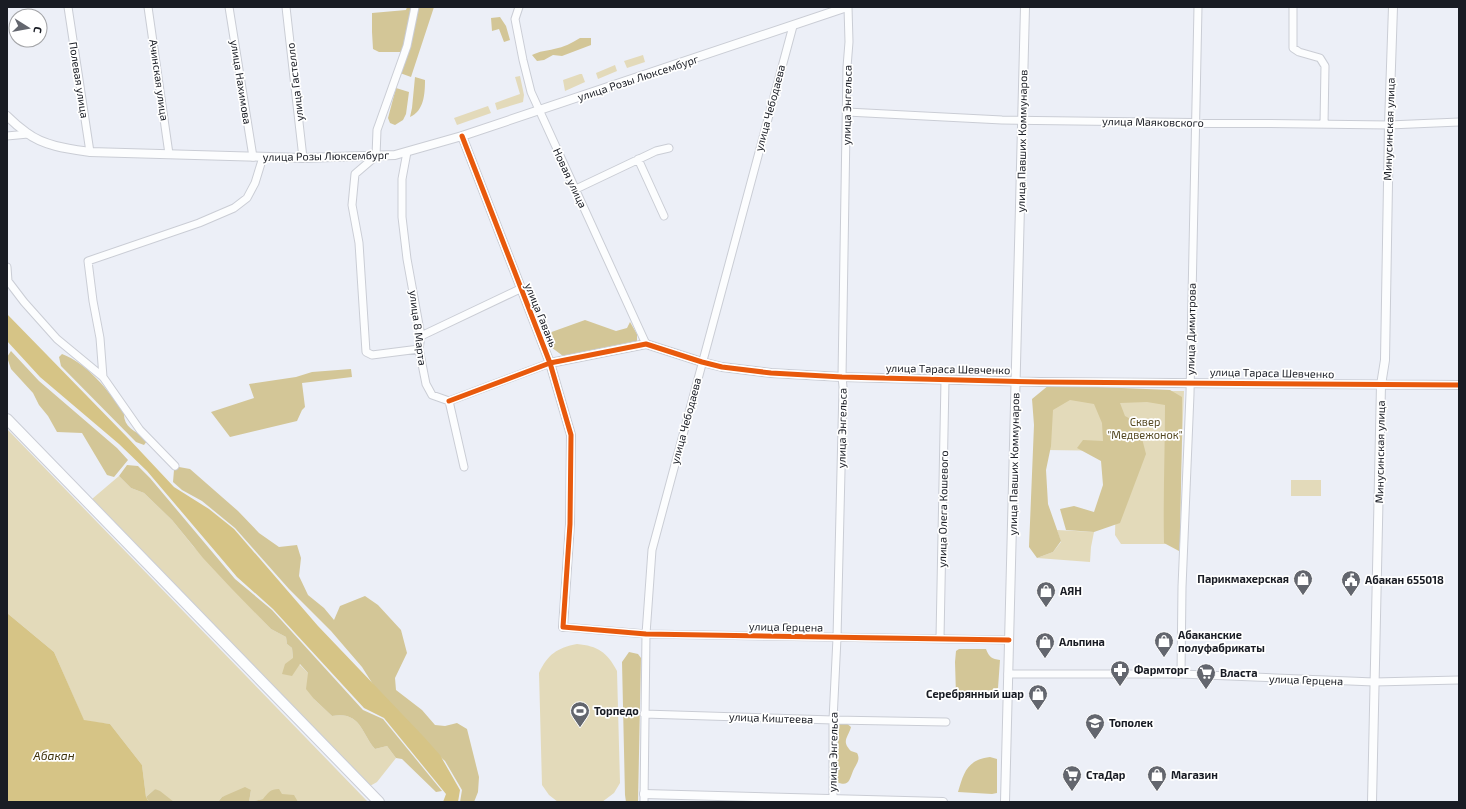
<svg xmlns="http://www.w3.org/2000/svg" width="1466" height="809" viewBox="0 0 1466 809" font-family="'Exo 2',sans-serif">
  <rect width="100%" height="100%" fill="#eceff7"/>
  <path fill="#e3daba" d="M 643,55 L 645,62 L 627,68 L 624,61 Z
    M 615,65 L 617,71 L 598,79 L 596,73 Z
    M 580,74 L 582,74 L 585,82 L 565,91 L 563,80 Z
    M 520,76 L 524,95 L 523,102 L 497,110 L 495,103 L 520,94 L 515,77 Z
    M 488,106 L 491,113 L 457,125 L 454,118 Z
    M 1048,391 L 1184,391 L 1178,544 L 1121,544 L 1115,535 L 1117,451 L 1046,450 Z
    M 7,429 L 368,802 L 293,802 L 263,799 L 249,802 L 251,790 L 222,797 L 218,802 L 173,802 L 155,789 L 146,797 L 142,765 L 110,724 L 84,721 L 54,652 L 7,613 Z
    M 119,476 L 131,488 L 144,493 L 172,520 L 193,546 L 271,629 L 286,637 L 287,644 L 292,648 L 293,658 L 308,673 L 314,699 L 332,716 C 361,711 361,733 375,749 L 387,746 L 396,758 L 377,782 L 370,786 L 92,499 Z
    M 1291,480 L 1321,480 L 1321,496 L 1291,496 Z
    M 1057,530 L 1094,532 L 1091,547 L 1090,562 L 1037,558 L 1053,552 L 1061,542 Z
    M 577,644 C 598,646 607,652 617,671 L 620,783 L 614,793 L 602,802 L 558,802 L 549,795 L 542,785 L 539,673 C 548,654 557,648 577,644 Z"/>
  <path fill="#d3c697" d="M 407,7 L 434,7 L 411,77 L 400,73 L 406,52 L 379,52 L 373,49 L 372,32 L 372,13 L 406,10 Z
    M 500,17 L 506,26 L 510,40 L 504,42 L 499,29 L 492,31 L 491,18 Z
    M 580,38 L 591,38 L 591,45 L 562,56 L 553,55 L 544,60 L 537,61 L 532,55 C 540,51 546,51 554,49 C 564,47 572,43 580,38 Z
    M 415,77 L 425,80 C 425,94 424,111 410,117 L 412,108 Z
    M 396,88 L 409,92 L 406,114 L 403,120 L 395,125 L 390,123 L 388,118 Z
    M 585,320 L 616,331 L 627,328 L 630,322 L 637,334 L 637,341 L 563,356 L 551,347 L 546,334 Z
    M 11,351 L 39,381 L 117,448 L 128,460 L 114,477 L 107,475 L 82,433 L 57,432 L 48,416 L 39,405 L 33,393 L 11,369 L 7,357 Z
    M 62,354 C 87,363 109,391 124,413 C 123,425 134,433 145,436 L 147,441 L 144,445 L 136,442 L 61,366 L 59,357 Z
    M 351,369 L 352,377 L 302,383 L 305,407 L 302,410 L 297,421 L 230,437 L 211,412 L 254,398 L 249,384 L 296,377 L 312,372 Z
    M 1049,385 L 1170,390 L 1182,397 L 1182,431 L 1180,542 L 1179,551 L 1164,543 C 1163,497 1165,451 1165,405 L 1147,402 L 1120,403 L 1125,416 L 1138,423 L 1146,454 L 1120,523 L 1094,532 L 1066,530 L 1060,509 L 1074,506 L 1094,512 L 1103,485 L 1101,461 L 1077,448 L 1083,440 L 1103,441 L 1102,423 L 1094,404 L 1070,400 L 1053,410 L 1051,446 L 1046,470 L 1048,504 L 1061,541 L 1053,552 L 1037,558 L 1029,547 L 1034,425 L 1032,399 Z
    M 127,465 L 138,466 L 150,478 L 235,579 L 272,610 L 363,710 L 383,719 L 442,791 L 436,792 L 402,759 L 396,758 L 387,746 L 375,749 C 361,733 361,711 332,716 L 314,699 L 306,689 L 308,673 L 300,664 L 292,676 L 282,674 L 285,664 L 293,658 L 292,648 L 287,644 L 286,637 L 271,629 L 231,588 L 203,558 L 172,520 L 144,493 L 131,488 L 119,476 Z
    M 179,467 L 190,469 L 238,511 L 259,533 L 279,547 L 297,545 L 301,558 L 299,576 L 308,595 L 324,608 L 334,620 L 340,606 L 365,596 L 378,605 L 401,630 L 407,653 L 395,678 L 396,690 L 422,710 L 435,725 L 445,726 L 457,723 L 467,729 L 479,777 L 478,792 L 474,802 L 460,802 L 462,790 L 445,761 L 427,745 L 381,697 L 362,667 L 331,631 L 289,589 L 235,528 L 202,501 L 182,490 L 173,482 L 174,470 Z
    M 959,649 L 986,649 C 989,657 992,659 1000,660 L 998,688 L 994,691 C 982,689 973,691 962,697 L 956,695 L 955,662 L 956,651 Z
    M 629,652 L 638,654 L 641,658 L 638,802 L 626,802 L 625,795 L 622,662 Z
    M 842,722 L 845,722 L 851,727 C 848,738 841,741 851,751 L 857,753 C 861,760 856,764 853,771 C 849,781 849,787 836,782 L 839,725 Z
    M 990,757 L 997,759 L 997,793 L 992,794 L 958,792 C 964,772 967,760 990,757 Z
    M 245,787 L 251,790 L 249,802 L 263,799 C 268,793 270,789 279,789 L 282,794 L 294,795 L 298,802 L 218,802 L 222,797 Z
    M 155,789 L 160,791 L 174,802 L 149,802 L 146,797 Z"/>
  <path fill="#d6c486" d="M 7,314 L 128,438 L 174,487 L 209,509 L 234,529 L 318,626 L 424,737 L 440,755 L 460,790 L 458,802 L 443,802 L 446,794 L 384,718 L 364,708 L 273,609 L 237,577 L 147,471 L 119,444 L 40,377 L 7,341 Z
    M 7,613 L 54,652 L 84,720 L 110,724 L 142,765 L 146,797 L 149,802 L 7,802 Z"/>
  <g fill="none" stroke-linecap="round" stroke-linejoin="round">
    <defs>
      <path id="minor" d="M 68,7 L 90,152
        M 148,7 L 169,154
        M 229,7 L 253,157
        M 286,7 L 303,158
        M 415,7 L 407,46 L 377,130 L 376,156 L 355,174 L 352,205 L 359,243 L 366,352 L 372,355 L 419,349
        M 519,7 L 515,19 L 523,60 L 531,92 L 646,344
        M 1293,7 L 1293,48 L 1299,52 L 1320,58 L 1325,66 L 1324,124
        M 847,112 L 1002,120 L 1389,125 L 1459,122
        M 7,136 L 28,134
        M 407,152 L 402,179 L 402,217 L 407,259 L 421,336 L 419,349 L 426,384 L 432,395 L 449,401 L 464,467
        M 638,159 L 664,216
        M 576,189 L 656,151 L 669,148
        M 7,267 L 8,281 L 24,302 L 57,339 L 103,377 L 140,430 L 175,466
        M 421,336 L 520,289
        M 103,377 L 100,338 L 93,301 L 88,261 L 199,223 L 234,208 L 247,198 L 255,183 L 263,157
        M 449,401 L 550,363
        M 563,627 L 646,634 L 1009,640
        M 940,638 L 945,380
        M 1008,674 L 1181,674 L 1374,682 L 1459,680
        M 1181,674 L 1182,587 L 1190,394 L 1198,7
        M 644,714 L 833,720 L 946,722
        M 644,802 L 646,634 L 652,550 L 793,26
        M 833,802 L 833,720 L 837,638 L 843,387 L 842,377 L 847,67 L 849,42 L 848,7"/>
      <path id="tertiary" d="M 7,116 C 13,122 20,128 27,133 C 44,146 69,149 90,152 L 303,158 L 395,155 L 462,136 L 847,7
        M 462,136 L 550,363 L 571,435 L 570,524 L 563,627
        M 550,363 L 646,344 L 702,362 L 722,367 L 771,373 L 842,377 L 1040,382 L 1459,385
        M 644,794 L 943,802
        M 1005,802 L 1025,7
        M 1372,802 L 1381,385 L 1385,360 L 1389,125 L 1393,7"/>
      <path id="secondary" d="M 7,419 L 379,802"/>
    </defs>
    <use href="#minor" stroke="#cacdd5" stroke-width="9"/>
    <use href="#tertiary" stroke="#cacdd5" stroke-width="10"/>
    <use href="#secondary" stroke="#cacdd5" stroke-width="12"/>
    <use href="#minor" stroke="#fcfdfe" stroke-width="7"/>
    <use href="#tertiary" stroke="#fcfdfe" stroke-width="8"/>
    <use href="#secondary" stroke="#fcfdfe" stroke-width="10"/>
    <defs>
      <path id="cycleway" d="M 462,136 L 550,363 L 571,435 L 570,524 L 563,627 L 646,634 L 1009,640
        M 449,401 L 550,363 L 646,344 L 702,362 L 722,367 L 771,373 L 842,377 L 1040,382 L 1459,385"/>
    </defs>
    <use href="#cycleway" stroke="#fff" stroke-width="8"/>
    <use href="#cycleway" stroke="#e8590c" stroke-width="5"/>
  </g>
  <defs>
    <symbol id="shop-pin" viewBox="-11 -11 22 30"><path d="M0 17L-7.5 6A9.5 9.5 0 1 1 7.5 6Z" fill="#63666e" stroke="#fff"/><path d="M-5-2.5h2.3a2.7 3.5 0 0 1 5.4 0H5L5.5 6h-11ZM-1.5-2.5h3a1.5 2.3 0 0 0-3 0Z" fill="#fff"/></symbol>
    <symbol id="civic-pin" viewBox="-11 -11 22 30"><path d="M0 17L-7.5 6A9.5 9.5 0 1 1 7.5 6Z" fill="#63666e" stroke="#fff"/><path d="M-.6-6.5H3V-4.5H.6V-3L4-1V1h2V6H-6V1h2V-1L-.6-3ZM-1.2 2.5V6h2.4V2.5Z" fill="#fff"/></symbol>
    <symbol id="pharmacy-pin" viewBox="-11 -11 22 30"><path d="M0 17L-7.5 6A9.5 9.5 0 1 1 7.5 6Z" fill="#63666e" stroke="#fff"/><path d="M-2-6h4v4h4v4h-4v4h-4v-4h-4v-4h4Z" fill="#fff"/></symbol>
    <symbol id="supermarket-pin" viewBox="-11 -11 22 30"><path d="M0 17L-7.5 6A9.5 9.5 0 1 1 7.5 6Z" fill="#63666e" stroke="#fff"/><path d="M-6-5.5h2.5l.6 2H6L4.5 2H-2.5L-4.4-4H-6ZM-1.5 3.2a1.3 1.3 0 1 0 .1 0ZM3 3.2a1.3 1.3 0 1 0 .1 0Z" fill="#fff"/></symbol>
    <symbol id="stadium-pin" viewBox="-11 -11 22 30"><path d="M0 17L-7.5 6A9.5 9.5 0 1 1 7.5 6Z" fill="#63666e" stroke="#fff"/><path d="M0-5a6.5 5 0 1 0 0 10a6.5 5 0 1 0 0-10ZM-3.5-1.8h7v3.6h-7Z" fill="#fff"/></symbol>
    <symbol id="school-pin" viewBox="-11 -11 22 30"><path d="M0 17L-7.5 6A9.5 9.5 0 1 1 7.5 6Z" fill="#63666e" stroke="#fff"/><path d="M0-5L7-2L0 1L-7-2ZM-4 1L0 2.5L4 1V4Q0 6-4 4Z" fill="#fff"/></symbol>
  </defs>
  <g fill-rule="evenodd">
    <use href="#shop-pin" x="1292" y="568" width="22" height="30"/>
    <use href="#civic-pin" x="1340" y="569" width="22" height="30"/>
    <use href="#shop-pin" x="1035" y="580" width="22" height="30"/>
    <use href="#shop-pin" x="1153" y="630" width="22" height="30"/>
    <use href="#shop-pin" x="1034" y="631" width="22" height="30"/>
    <use href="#pharmacy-pin" x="1109" y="659" width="22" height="30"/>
    <use href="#supermarket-pin" x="1195" y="662" width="22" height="30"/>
    <use href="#shop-pin" x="1027" y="683" width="22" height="30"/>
    <use href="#stadium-pin" x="569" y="700" width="22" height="30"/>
    <use href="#school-pin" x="1084" y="712" width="22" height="30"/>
    <use href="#supermarket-pin" x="1061" y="764" width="22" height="30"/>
    <use href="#shop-pin" x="1146" y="764" width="22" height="30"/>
  </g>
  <g text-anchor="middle" stroke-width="3.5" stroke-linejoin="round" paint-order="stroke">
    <g font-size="11" fill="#191c24" stroke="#fff">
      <text transform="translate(638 78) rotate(-18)" y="4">улица Розы Люксембург</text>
      <text transform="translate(79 80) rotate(81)" y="4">Полевая улица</text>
      <text transform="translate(159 80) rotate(82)" y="4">Ачинская улица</text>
      <text transform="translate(241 82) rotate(81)" y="4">улица Нахимова</text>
      <text transform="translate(295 82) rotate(-97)" y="4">улица Гастелло</text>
      <text transform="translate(847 105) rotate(-89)" y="4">улица Энгельса</text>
      <text transform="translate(770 108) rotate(-75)" y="4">улица Чебодаева</text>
      <text transform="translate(1153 122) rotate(1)" y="4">улица Маяковского</text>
      <text transform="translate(1389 129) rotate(-88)" y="4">Минусинская улица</text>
      <text transform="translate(1022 141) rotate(-89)" y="4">улица Павших Коммунаров</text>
      <text transform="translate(326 156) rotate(-1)" y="4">улица Розы Люксембург</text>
      <text transform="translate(570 178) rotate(65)" y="4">Новая улица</text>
      <text transform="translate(541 315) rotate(68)" y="4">улица Гавань</text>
      <text transform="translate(418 328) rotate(83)" y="4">улица 8 Марта</text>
      <text transform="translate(1191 329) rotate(-89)" y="4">улица Димитрова</text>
      <text transform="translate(948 369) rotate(1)" y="4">улица Тараса Шевченко</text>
      <text transform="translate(1272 373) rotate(1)" y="4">улица Тараса Шевченко</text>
      <text transform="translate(686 421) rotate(-75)" y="4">улица Чебодаева</text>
      <text transform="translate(842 428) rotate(-89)" y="4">улица Энгельса</text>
      <text transform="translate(1380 452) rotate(-89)" y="4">Минусинская улица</text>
      <text transform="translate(1014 464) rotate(-89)" y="4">улица Павших Коммунаров</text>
      <text transform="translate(943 509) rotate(-89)" y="4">улица Олега Кошевого</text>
      <text transform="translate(786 627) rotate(1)" y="4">улица Герцена</text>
      <text transform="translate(1306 680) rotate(2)" y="4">улица Герцена</text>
      <text transform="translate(771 718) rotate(2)" y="4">улица Киштеева</text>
      <text transform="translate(833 752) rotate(-89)" y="4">улица Энгельса</text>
    </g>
    <g font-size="11" fill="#544822" stroke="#fff">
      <text x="1145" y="426">Сквер<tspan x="1145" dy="13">"Медвежонок"</tspan></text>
    </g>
    <g font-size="11" font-weight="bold" fill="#191c24" stroke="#fff" text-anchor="start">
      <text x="1289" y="583" text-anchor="end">Парикмахерская</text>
      <text x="1365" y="584">Абакан 655018</text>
      <text x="1060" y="595">АЯН</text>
      <text x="1178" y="639">Абаканские<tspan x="1178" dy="13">полуфабрикаты</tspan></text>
      <text x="1059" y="646">Альпина</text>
      <text x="1134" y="674">Фармторг</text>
      <text x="1220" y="677">Власта</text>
      <text x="1024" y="698" text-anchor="end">Серебрянный шар</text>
      <text x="594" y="715">Торпедо</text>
      <text x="1109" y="727">Тополек</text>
      <text x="1086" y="779">СтаДар</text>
      <text x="1171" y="779">Магазин</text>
    </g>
    <g font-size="12" font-style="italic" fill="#3f330b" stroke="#fff">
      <text x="54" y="760">Абакан</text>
    </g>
  </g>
  <rect width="1466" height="809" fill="none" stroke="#191c24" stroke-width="16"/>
  <g transform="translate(28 28) rotate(101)"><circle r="19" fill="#ffffff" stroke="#a3a4a7"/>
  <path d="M0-3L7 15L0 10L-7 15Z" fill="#63666e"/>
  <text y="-6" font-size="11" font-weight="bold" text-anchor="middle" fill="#191c24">С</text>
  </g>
</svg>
